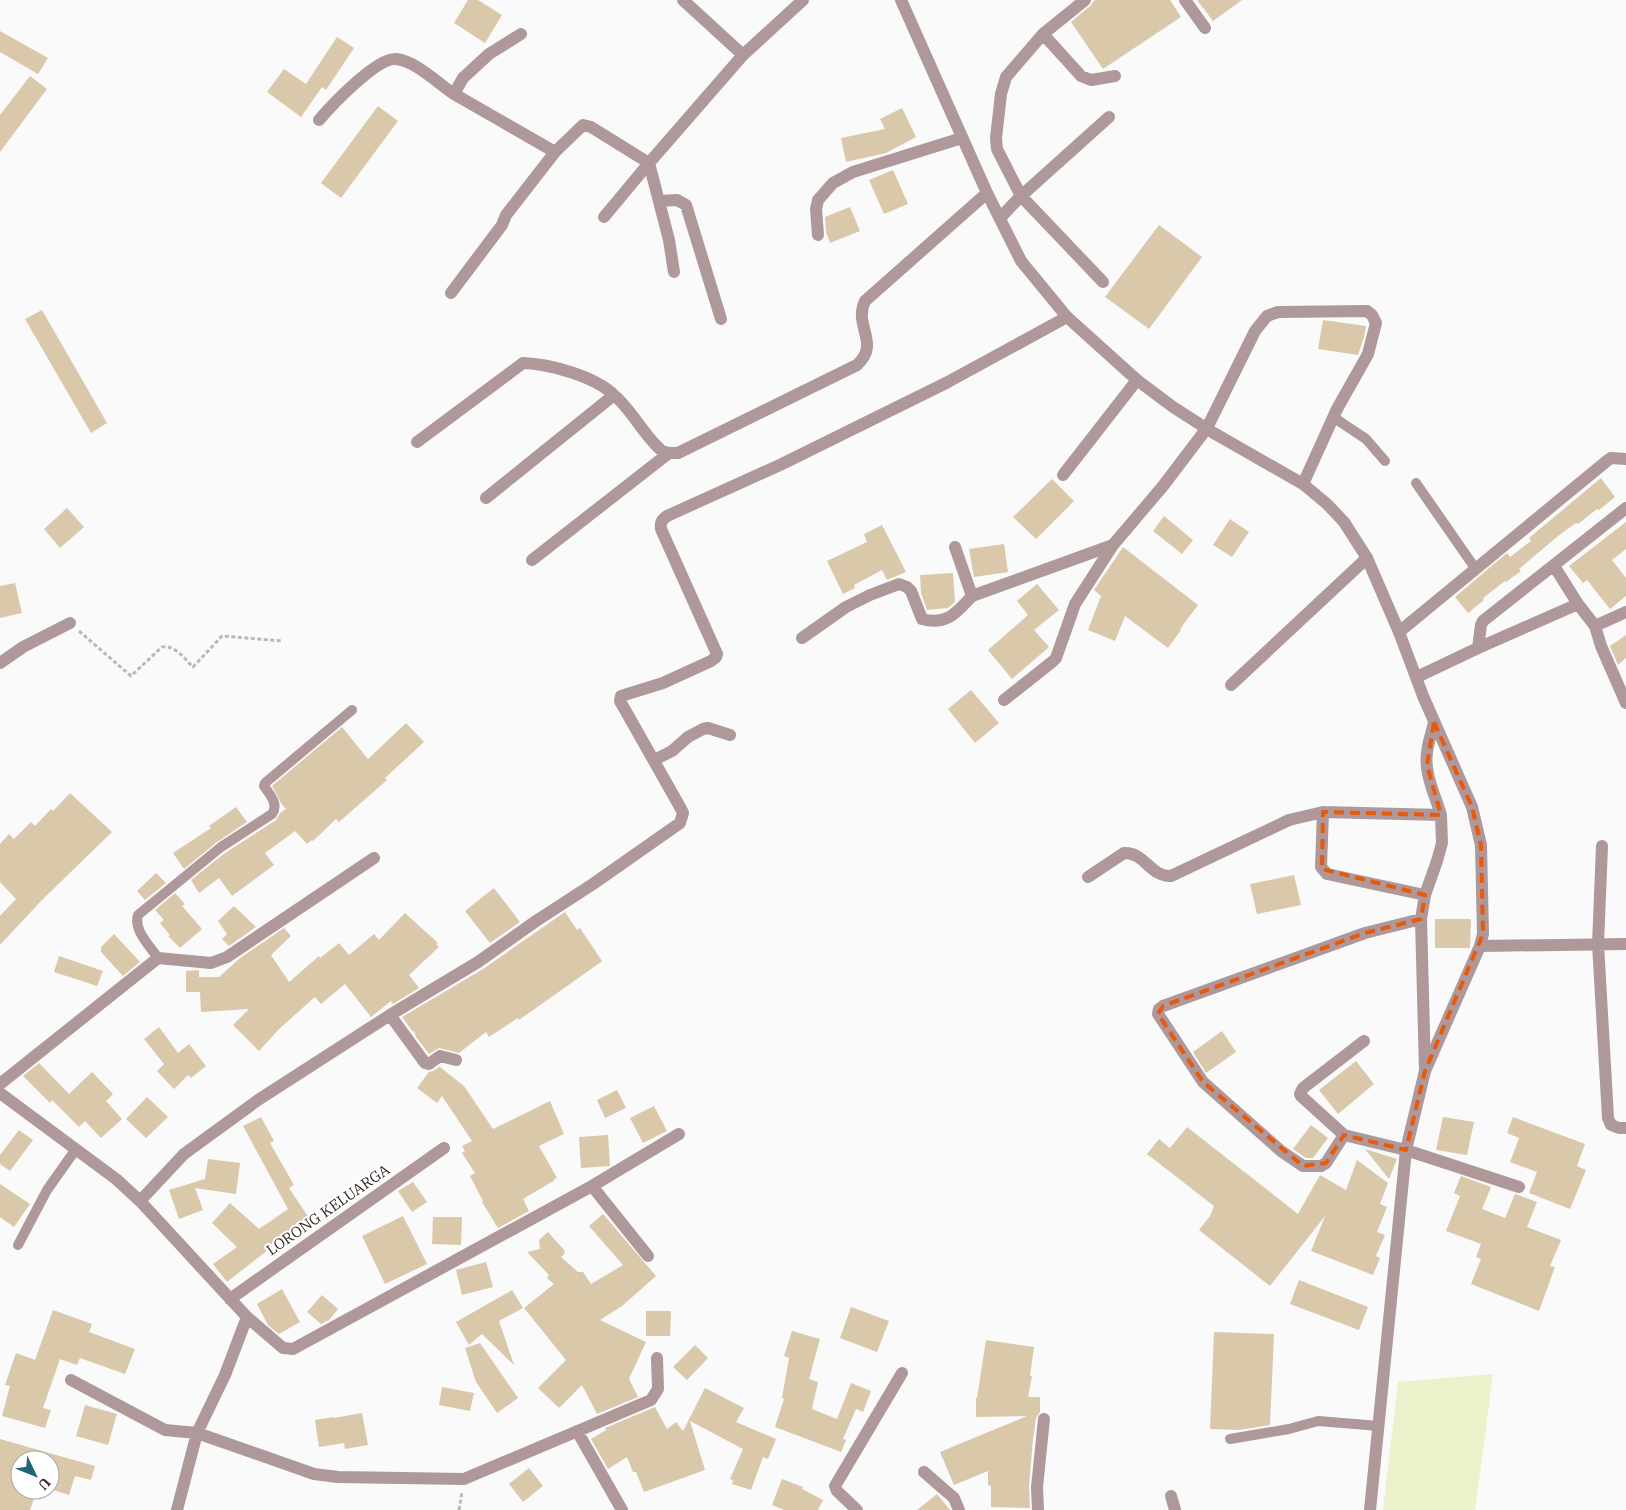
<svg xmlns="http://www.w3.org/2000/svg" width="1626" height="1510" viewBox="0 0 1626 1510" font-family="'IBM Plex Serif',serif">
  <rect width="100%" height="100%" fill="#fafafa"/>
  <path fill="#eaf1cb" d="M 1493,1374 L 1475,1510 L 1383,1510 L 1398,1382 Z"/>
  <path fill="#d9c8aa" d="M 468,0 L 478,0 L 502,15 L 485,43 L 454,23 Z
    M 1095,0 L 1170,0 L 1181,17 L 1103,69 L 1071,22 L 1090,6 Z
    M 1197,0 L 1242,0 L 1213,21 Z
    M 0,31 L 48,58 L 38,74 L 0,52 Z
    M 337,37 L 354,48 L 326,90 L 322,87 L 301,117 L 267,92 L 284,69 L 306,84 Z
    M 30,76 L 47,89 L 0,152 L 0,115 Z
    M 378,106 L 398,121 L 341,198 L 321,183 Z
    M 902,108 L 916,137 L 886,153 L 846,162 L 841,138 L 885,129 L 880,119 Z
    M 893,170 L 908,204 L 884,214 L 869,180 Z
    M 850,207 L 860,231 L 830,243 L 826,232 L 825,217 Z
    M 1159,225 L 1202,257 L 1149,329 L 1105,297 Z
    M 42,310 L 107,423 L 91,433 L 25,319 Z
    M 1323,320 L 1366,326 L 1364,337 L 1358,355 L 1318,349 Z
    M 1601,478 L 1615,497 L 1599,510 L 1597,509 L 1578,524 L 1576,523 L 1558,536 L 1519,569 L 1521,571 L 1506,582 L 1505,581 L 1483,598 L 1484,600 L 1468,613 L 1455,597 L 1507,553 L 1510,557 L 1531,541 L 1529,538 Z
    M 1052,479 L 1074,501 L 1036,539 L 1013,517 Z
    M 67,508 L 84,527 L 60,548 L 44,529 Z
    M 1164,516 L 1193,540 L 1182,554 L 1153,531 Z
    M 1230,519 L 1249,532 L 1232,557 L 1213,545 Z
    M 1626,522 L 1626,549 L 1612,560 L 1626,578 L 1626,596 L 1610,609 L 1587,580 L 1583,583 L 1569,566 Z
    M 882,525 L 906,572 L 887,580 L 882,570 L 854,585 L 855,588 L 843,594 L 827,561 L 867,542 L 864,534 Z
    M 1004,544 L 1008,572 L 974,577 L 969,549 Z
    M 1123,547 L 1198,605 L 1180,629 L 1181,630 L 1168,648 L 1125,616 L 1115,641 L 1088,630 L 1101,596 L 1094,590 Z
    M 953,573 L 955,602 L 948,608 L 927,610 L 921,593 L 920,575 Z
    M 15,583 L 22,613 L 0,618 L 0,586 Z
    M 1037,584 L 1059,610 L 1034,630 L 1049,647 L 1012,679 L 988,650 L 1028,615 L 1017,601 Z
    M 1626,635 L 1626,658 L 1618,665 L 1610,646 Z
    M 971,690 L 999,723 L 975,743 L 948,709 Z
    M 406,723 L 424,742 L 385,778 L 387,780 L 339,822 L 336,819 L 313,841 L 312,840 L 307,844 L 295,831 L 265,853 L 274,865 L 232,896 L 219,878 L 199,893 L 191,880 L 225,853 L 276,820 L 280,813 L 286,809 L 281,803 L 272,786 L 342,727 L 368,759 Z
    M 70,793 L 112,832 L 41,901 L 0,945 L 0,916 L 16,899 L 0,882 L 0,844 L 9,834 L 14,839 L 31,822 L 35,826 L 51,809 L 53,811 Z
    M 236,807 L 247,822 L 217,842 L 184,869 L 173,853 L 211,828 L 209,826 Z
    M 156,873 L 166,883 L 145,900 L 137,891 Z
    M 1294,875 L 1301,905 L 1257,914 L 1250,884 Z
    M 494,888 L 520,922 L 490,943 L 465,911 Z
    M 175,893 L 185,904 L 182,906 L 202,929 L 180,948 L 168,936 L 170,935 L 160,923 L 164,920 L 155,910 Z
    M 234,906 L 256,927 L 229,946 L 222,939 L 227,934 L 218,921 Z
    M 565,912 L 577,930 L 580,928 L 602,961 L 601,962 L 519,1020 L 518,1018 L 489,1037 L 486,1032 L 459,1053 L 439,1048 L 429,1054 L 416,1037 L 414,1031 L 413,1032 L 402,1017 L 483,969 Z
    M 405,913 L 438,943 L 436,944 L 439,947 L 409,975 L 419,988 L 393,1004 L 391,1001 L 371,1017 L 345,984 L 321,1004 L 315,997 L 279,1029 L 259,1051 L 233,1025 L 249,1009 L 201,1012 L 200,992 L 186,992 L 186,971 L 199,970 L 199,977 L 219,977 L 240,958 L 284,928 L 291,936 L 271,955 L 289,982 L 319,956 L 320,958 L 339,943 L 349,955 L 374,934 L 379,940 Z
    M 1435,919 L 1471,919 L 1470,948 L 1435,948 Z
    M 114,934 L 140,962 L 123,976 L 101,952 L 101,947 Z
    M 59,956 L 103,971 L 97,986 L 54,972 Z
    M 159,1027 L 178,1053 L 189,1044 L 206,1066 L 191,1078 L 188,1075 L 174,1089 L 157,1071 L 164,1064 L 144,1039 Z
    M 1222,1031 L 1236,1052 L 1206,1073 L 1193,1052 Z
    M 1356,1061 L 1374,1084 L 1338,1114 L 1319,1090 Z
    M 39,1063 L 69,1094 L 92,1072 L 113,1094 L 106,1101 L 122,1119 L 101,1138 L 85,1121 L 79,1127 L 52,1100 L 50,1103 L 23,1076 Z
    M 442,1065 L 440,1067 L 464,1086 L 493,1129 L 550,1101 L 564,1134 L 539,1146 L 557,1178 L 554,1179 L 555,1180 L 523,1199 L 529,1211 L 498,1228 L 482,1202 L 483,1201 L 470,1176 L 475,1173 L 462,1153 L 465,1151 L 462,1146 L 472,1141 L 442,1096 L 437,1103 L 417,1088 L 429,1072 L 433,1071 Z
    M 617,1090 L 626,1108 L 605,1118 L 597,1100 Z
    M 147,1097 L 168,1117 L 146,1138 L 126,1119 Z
    M 654,1106 L 667,1131 L 643,1143 L 630,1118 Z
    M 261,1117 L 274,1141 L 270,1143 L 294,1185 L 289,1188 L 309,1218 L 267,1247 L 269,1249 L 227,1282 L 213,1264 L 237,1247 L 212,1223 L 230,1203 L 259,1229 L 288,1209 L 243,1126 Z
    M 1443,1117 L 1474,1122 L 1467,1155 L 1436,1150 Z
    M 1513,1117 L 1585,1144 L 1577,1166 L 1586,1170 L 1570,1209 L 1529,1193 L 1537,1172 L 1510,1162 L 1519,1138 L 1507,1133 Z
    M 1311,1125 L 1328,1138 L 1313,1158 L 1306,1158 L 1293,1149 Z
    M 1187,1127 L 1298,1214 L 1320,1175 L 1346,1190 L 1357,1160 L 1388,1183 L 1380,1204 L 1387,1207 L 1377,1232 L 1385,1235 L 1376,1256 L 1380,1258 L 1373,1275 L 1311,1251 L 1325,1216 L 1270,1286 L 1199,1230 L 1210,1216 L 1214,1206 L 1147,1154 L 1159,1139 L 1170,1148 Z
    M 19,1130 L 33,1140 L 10,1171 L 0,1164 L 0,1155 Z
    M 608,1135 L 610,1166 L 581,1168 L 579,1137 Z
    M 1365,1149 L 1397,1159 L 1389,1179 Z
    M 208,1159 L 240,1163 L 236,1194 L 195,1188 L 203,1210 L 179,1219 L 169,1190 L 205,1179 Z
    M 1461,1176 L 1491,1187 L 1482,1209 L 1505,1218 L 1515,1194 L 1537,1202 L 1527,1227 L 1561,1240 L 1550,1266 L 1555,1267 L 1539,1311 L 1471,1284 L 1481,1259 L 1476,1257 L 1481,1244 L 1446,1231 L 1460,1196 L 1454,1193 Z
    M 413,1182 L 427,1202 L 412,1212 L 398,1191 Z
    M 0,1184 L 30,1204 L 14,1227 L 0,1217 Z
    M 603,1214 L 656,1276 L 622,1306 L 600,1320 L 646,1342 L 629,1379 L 638,1397 L 597,1414 L 582,1385 L 559,1408 L 538,1388 L 566,1360 L 524,1308 L 554,1284 L 547,1278 L 549,1275 L 527,1252 L 540,1249 L 539,1240 L 548,1232 L 565,1251 L 564,1252 L 565,1253 L 561,1257 L 578,1272 L 583,1272 L 591,1284 L 623,1265 L 589,1226 Z
    M 403,1216 L 427,1264 L 385,1284 L 362,1236 Z
    M 433,1217 L 462,1217 L 461,1245 L 432,1244 Z
    M 486,1262 L 493,1287 L 462,1295 L 456,1270 Z
    M 1299,1280 L 1368,1307 L 1359,1330 L 1290,1304 Z
    M 282,1289 L 300,1322 L 279,1334 L 268,1325 L 257,1304 Z
    M 512,1290 L 523,1308 L 499,1321 L 514,1365 L 482,1334 L 469,1345 L 456,1322 Z
    M 322,1295 L 338,1309 L 329,1320 L 321,1324 L 307,1312 Z
    M 851,1307 L 889,1321 L 877,1352 L 840,1338 Z
    M 53,1310 L 92,1324 L 89,1332 L 135,1349 L 125,1374 L 80,1358 L 77,1365 L 60,1359 L 43,1408 L 51,1410 L 45,1428 L 2,1416 L 10,1386 L 5,1385 L 16,1353 L 35,1360 Z
    M 646,1311 L 671,1311 L 670,1336 L 646,1336 Z
    M 792,1331 L 820,1339 L 809,1379 L 818,1382 L 812,1409 L 837,1419 L 851,1383 L 871,1391 L 863,1412 L 856,1409 L 843,1439 L 846,1440 L 841,1452 L 775,1427 L 784,1399 L 782,1398 L 789,1358 L 784,1356 Z
    M 1214,1332 L 1274,1334 L 1270,1425 L 1239,1430 L 1210,1429 Z
    M 986,1340 L 1034,1347 L 1030,1376 L 1032,1376 L 1028,1397 L 1040,1397 L 1040,1412 L 1036,1418 L 1033,1439 L 1029,1486 L 1030,1508 L 991,1507 L 991,1486 L 988,1485 L 988,1471 L 954,1485 L 940,1452 L 1027,1416 L 976,1417 L 976,1398 L 977,1398 Z
    M 480,1343 L 518,1398 L 497,1413 L 476,1382 L 465,1348 Z
    M 695,1345 L 708,1358 L 687,1380 L 673,1367 Z
    M 442,1387 L 474,1393 L 470,1411 L 439,1405 Z
    M 705,1388 L 744,1408 L 736,1422 L 776,1439 L 768,1459 L 763,1457 L 751,1490 L 732,1484 L 733,1480 L 730,1479 L 743,1449 L 690,1421 L 705,1470 L 644,1492 L 636,1472 L 633,1472 L 627,1457 L 608,1469 L 591,1439 L 606,1430 L 605,1428 L 655,1407 L 667,1429 L 676,1422 L 683,1431 Z
    M 85,1405 L 117,1414 L 108,1445 L 76,1436 Z
    M 362,1413 L 368,1445 L 345,1449 L 344,1443 L 319,1447 L 315,1420 L 334,1417 L 334,1418 Z
    M 0,1439 L 95,1466 L 91,1480 L 75,1476 L 69,1495 L 50,1489 L 50,1472 L 53,1460 L 20,1460 L 20,1490 L 37,1490 L 30,1510 L 0,1510 Z
    M 529,1468 L 543,1486 L 523,1502 L 509,1484 Z
    M 782,1479 L 803,1487 L 802,1489 L 823,1500 L 818,1510 L 784,1510 L 772,1505 Z
    M 937,1494 L 950,1510 L 917,1510 Z"/>
  <g fill="none" stroke-linecap="round" stroke-linejoin="round">
    <path stroke="#bcb8b6" stroke-width="3" stroke-dasharray="4 2.5" stroke-linecap="butt" d="M 79,631 L 131,676 L 162,647 C 175,645 184,658 193,667 L 222,636 L 283,641
      M 459,1510 L 462,1492"/>
    <path stroke="#ae9899" stroke-width="10" d="M 1333,417 L 1366,439 L 1385,461
      M 1416,483 L 1475,568
      M 158,958 C 150,946 133,930 138,915 L 221,847 L 272,814 C 279,804 270,795 264,786 L 265,783 L 352,710
      M 18,1245 L 47,1190 L 76,1149
      M 1230,1439 L 1289,1429 L 1318,1421 L 1379,1426"/>
    <path stroke="#ae9899" stroke-width="12" d="M 683,0 L 743,55
      M 1085,0 L 1043,34 L 1006,77 L 1001,94 L 996,138 L 997,149 L 1021,196 L 1103,282
      M 1185,0 L 1205,28
      M 521,34 L 489,54 L 463,78 L 454,94 L 555,152
      M 1043,34 L 1081,76 L 1091,80 L 1115,76
      M 319,120 C 331,106 377,57 396,59 C 414,60 439,84 454,94
      M 659,201 L 677,200 L 686,205 L 721,319
      M 1000,218 L 1021,196 L 1109,117
      M 818,235 L 816,209 L 818,200 L 833,183 L 853,172 L 962,138
      M 674,272 L 669,240 L 649,163 L 743,55 L 803,0
      M 451,293 L 502,225 L 506,215 L 555,152 L 583,125 L 591,127 L 649,163 L 604,217
      M 946,383 L 1067,317
      M 417,442 L 523,363 C 550,364 594,376 614,395 C 632,410 644,436 662,451 L 669,453 L 678,453 L 857,365 C 881,343 853,326 865,301 L 987,193
      M 1063,475 L 1137,380
      M 486,498 L 614,395
      M 955,547 L 972,596 L 1113,545
      M 532,560 L 669,453
      M 1554,566 L 1578,604 L 1595,626 L 1601,646 L 1626,703
      M 1595,626 L 1626,612
      M 1399,632 L 1608,460 L 1611,458 L 1626,459
      M 802,638 L 846,607 L 870,595 L 899,584 L 907,587 L 911,591 L 922,619 C 947,626 957,612 972,596
      M 1478,648 L 1481,625 L 1483,621 L 1626,508
      M 0,663 L 23,647 L 70,623
      M 1417,677 L 1478,648 L 1578,604
      M 1231,685 L 1367,558
      M 1004,700 L 1052,662 L 1056,658 L 1075,604 L 1113,545 L 1163,486 L 1207,428 L 1255,331 L 1267,316 L 1278,312 L 1367,311 L 1372,315 L 1376,323 L 1368,354 L 1337,409 L 1303,484
      M 654,760 L 672,751 L 688,737 L 703,729 L 708,728 L 730,735
      M 1323,812 L 1321,867 L 1327,874 L 1425,895
      M 1602,846 L 1598,944 L 1608,1118 L 1611,1125 L 1619,1128 L 1626,1128
      M 1088,877 L 1124,853 C 1145,852 1150,877 1171,876 L 1289,820 L 1323,812 L 1441,815 C 1435,795 1424,773 1427,753 C 1428,742 1432,732 1434,722
      M 1480,946 L 1626,944
      M 390,1015 L 425,1063 L 429,1064 L 440,1056 L 456,1060
      M 1364,1041 L 1303,1088 L 1300,1094 L 1301,1096 L 1344,1135 L 1406,1150 L 1519,1187
      M 1425,1071 L 1421,919 L 1425,895 L 1437,861 L 1442,843 L 1441,815
      M 0,1084 L 158,958 L 211,963 L 227,957 L 374,858
      M 0,1093 L 116,1179 L 140,1201 L 247,1317 L 283,1348 L 293,1349 L 592,1186 L 679,1134
      M 1344,1135 L 1326,1163 L 1321,1166 L 1303,1166 L 1281,1151 L 1203,1082 L 1158,1014 L 1159,1009 L 1163,1006 L 1365,933 L 1421,919
      M 592,1186 L 648,1256
      M 140,1201 L 184,1154 L 258,1100 L 390,1015 L 478,962 L 536,921 L 593,884 L 680,823 L 683,813 L 680,807 L 620,701 L 621,696 L 663,683 L 711,661 L 716,657 L 717,654 L 661,529 C 660,522 662,520 667,516 L 782,464 L 948,382
      M 230,1299 L 444,1148
      M 71,1380 L 165,1430 L 197,1433 L 314,1474 L 338,1477 L 464,1479 L 651,1400 L 658,1389 L 657,1358
      M 577,1431 L 622,1510
      M 924,1472 L 954,1498 L 959,1510
      M 1171,1496 L 1175,1510
      M 177,1510 L 197,1433 L 225,1375 L 247,1317
      M 857,1510 L 837,1491 L 835,1486 L 902,1373
      M 1038,1510 L 1037,1487 L 1044,1419"/>
    <path stroke="#ae9899" stroke-width="12" d="M 901,0 L 987,193 L 1021,261 L 1067,317 L 1137,380 L 1173,407 L 1212,432 L 1303,484 L 1327,504 L 1344,522 L 1367,558 L 1399,632 L 1423,696 L 1472,807 L 1481,845 L 1483,934 L 1480,946 L 1425,1071 L 1406,1150 L 1370,1510"/>
  </g>
  <path fill="none" stroke="#e8590c" stroke-width="4" stroke-dasharray="10 6" stroke-linejoin="round" d="M 1434,722 L 1472,807 L 1481,845 L 1483,934 L 1425,1071 L 1406,1150 L 1344,1135 L 1326,1163 L 1303,1166 L 1203,1082 L 1158,1014 L 1163,1006 L 1365,933 L 1421,919 L 1425,895 L 1322,869 L 1323,812 L 1441,815 L 1427,765 Z"/>
  <g text-anchor="middle" stroke-width="4" stroke-linejoin="round" paint-order="stroke">
    <g font-size="15" fill="#352822" stroke="#fff">
      <text transform="translate(328 1210) rotate(-35)" y="5">LORONG KELUARGA</text>
    </g>
  </g>
  <g transform="translate(35 1475) rotate(133)"><circle r="24" fill="#ffffff" stroke="#aea9a7"/>
  <path d="M0-4L9 19L0 12L-9 19Z" fill="#1f6675"/>
  <text y="-8" font-size="14" font-weight="bold" text-anchor="middle" fill="#352822">U</text>
  </g>
</svg>
